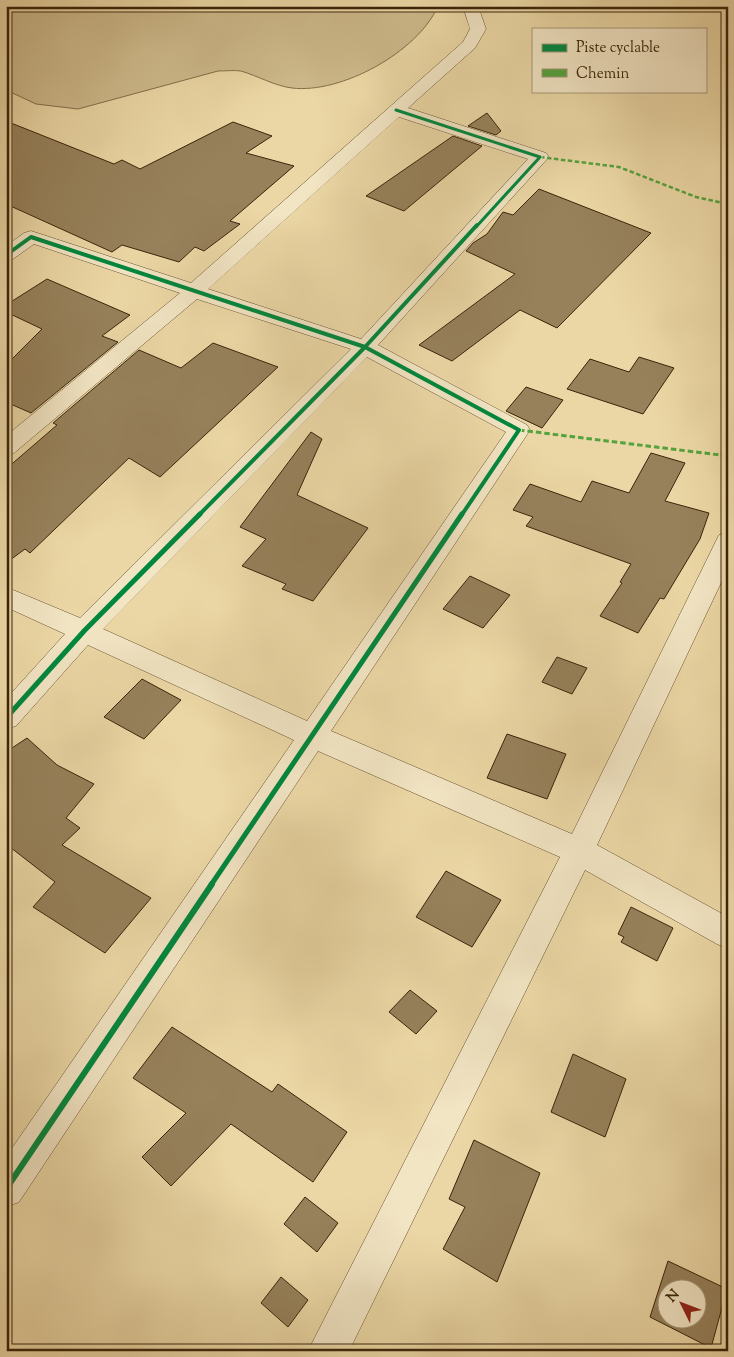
<svg xmlns="http://www.w3.org/2000/svg" width="734" height="1357" viewBox="0 0 734 1357" font-family="'Sorts Mill Goudy',serif">
  <rect width="100%" height="100%" fill="#ebd7a5"/>
  <filter id="stains"><feTurbulence type="fractalNoise" baseFrequency=".004" numOctaves="4"/><feColorMatrix values="0 0 0 0 .2 0 0 0 0 .09 0 0 0 0 .02 0 0 0 .5 -.17"/></filter>
  <radialGradient id="worn" r=".72"><stop offset=".6" stop-color="#630" stop-opacity="0"/><stop offset="1" stop-color="#630" stop-opacity=".3"/></radialGradient>
  <path fill="#cdb98b" stroke="#846e4a" d="M 6,6 L 438,6 C 418,52 341,94 292,88 C 275,86 258,76 241,71 C 234,70 225,71 218,71 L 78,109 L 36,104 L 6,90 Z"/>
  <path fill="#96815b" stroke="#3a240a" fill-rule="evenodd" d="M 487,113 L 501,131 L 496,135 L 468,126 Z
    M 6,121 L 114,164 L 122,160 L 140,169 L 233,122 L 272,136 L 246,153 L 294,166 L 230,221 L 240,224 L 204,251 L 195,247 L 179,262 L 122,245 L 112,252 L 6,204 Z
    M 453,136 L 482,146 L 404,211 L 366,196 Z
    M 539,189 L 651,233 L 557,328 L 520,310 L 452,361 L 419,345 L 515,274 L 466,251 L 473,243 L 487,234 L 503,212 L 513,215 Z
    M 47,279 L 130,315 L 102,336 L 118,342 L 31,413 L 6,402 L 6,365 L 42,329 L 6,312 L 6,305 Z
    M 213,343 L 278,367 L 160,477 L 129,458 L 30,553 L 25,549 L 6,563 L 6,469 L 57,425 L 53,423 L 139,350 L 181,368 Z
    M 639,357 L 674,368 L 643,414 L 567,389 L 590,359 L 629,372 Z
    M 526,387 L 563,400 L 542,428 L 506,411 Z
    M 311,432 L 322,439 L 297,495 L 368,528 L 313,601 L 282,589 L 286,584 L 242,566 L 266,539 L 240,527 Z
    M 651,453 L 685,463 L 665,501 L 709,513 L 700,539 L 664,599 L 660,598 L 638,633 L 600,616 L 622,583 L 620,582 L 631,564 L 526,526 L 533,517 L 513,510 L 530,484 L 581,502 L 592,481 L 629,493 Z
    M 470,576 L 510,595 L 483,628 L 443,609 Z
    M 557,657 L 587,668 L 572,694 L 542,682 Z
    M 142,679 L 181,700 L 144,739 L 104,717 Z
    M 507,734 L 566,754 L 547,799 L 487,778 Z
    M 27,738 L 57,765 L 94,784 L 66,818 L 80,828 L 62,845 L 151,898 L 105,953 L 33,907 L 55,882 L 6,844 L 6,752 Z
    M 446,871 L 501,900 L 472,947 L 416,917 Z
    M 631,907 L 673,928 L 657,961 L 621,942 L 624,937 L 618,934 Z
    M 410,990 L 437,1011 L 416,1034 L 389,1012 Z
    M 172,1027 L 272,1092 L 278,1084 L 347,1132 L 313,1182 L 231,1124 L 171,1186 L 142,1157 L 186,1113 L 133,1078 Z
    M 573,1054 L 626,1079 L 605,1137 L 551,1112 Z
    M 474,1140 L 540,1173 L 497,1282 L 443,1249 L 465,1207 L 449,1199 Z
    M 305,1197 L 338,1223 L 317,1252 L 284,1224 Z
    M 668,1261 L 727,1289 L 711,1348 L 650,1317 ZM 666,1290 L 696,1290 L 696,1320 L 666,1320 Z
    M 281,1277 L 308,1300 L 288,1327 L 261,1303 Z"/>
  <g fill="none" stroke-linecap="round" stroke-linejoin="round">
    <defs>
      <path id="minor" d="M 463,6 L 478,6 L 486,29 L 475,48 L 408,108 L 546,153 L 549,157 L 378,345 L 527,425 L 530,430 L 331,731 L 572,834 L 716,541 L 719,535 L 728,532 L 728,568 L 597,845 L 728,917 L 728,949 L 717,944 L 585,870 L 349,1351 L 308,1351 L 560,857 L 318,751 L 19,1202 L 6,1207 L 6,1157 L 294,740 L 88,645 L 16,726 L 6,729 L 6,699 L 65,634 L 6,607 L 6,587 L 80,618 L 351,349 L 197,299 L 14,453 L 6,456 L 6,436 L 180,293 L 34,244 L 13,259 L 6,261 L 6,246 L 24,233 L 31,231 L 191,283 L 463,42 L 470,29 ZM 399,117 L 528,159 L 361,339 L 208,289 ZM 367,357 L 506,432 L 307,721 L 103,629 Z"/>
    </defs>
    <use href="#minor" stroke="#665131" stroke-width="1"/>
    <use href="#minor" fill="#f2e5c4" fill-rule="evenodd"/>
    <path stroke="#54a33e" stroke-width="2.5" stroke-dasharray="4.5 2.5" stroke-linecap="butt" d="M 540,157 L 619,167 L 696,197 L 728,204"/>
    <path stroke="#54a33e" stroke-width="3" stroke-dasharray="5.5 3" stroke-linecap="butt" d="M 519,430 L 728,456"/>
    <defs>
      <path id="cycleway-far3" d="M 396,110 L 540,157 L 476,227"/>
      <path id="cycleway-far2" d="M 6,255 L 31,237 L 365,347 L 519,430 L 461,516
        M 198,516 L 365,347 L 477,225"/>
      <path id="cycleway-far1" d="M 6,718 L 85,630 L 200,514
        M 211,885 L 462,514"/>
      <path id="cycleway" d="M 6,1189 L 212,884"/>
    </defs>
    <use href="#cycleway-far3" stroke="#f2e5c4" stroke-width="5"/>
    <use href="#cycleway-far2" stroke="#f2e5c4" stroke-width="6"/>
    <use href="#cycleway-far1" stroke="#f2e5c4" stroke-width="8"/>
    <use href="#cycleway" stroke="#f2e5c4" stroke-width="9"/>
    <use href="#cycleway-far3" stroke="#00873e" stroke-width="3"/>
    <use href="#cycleway-far2" stroke="#00873e" stroke-width="4"/>
    <use href="#cycleway-far1" stroke="#00873e" stroke-width="5"/>
    <use href="#cycleway" stroke="#00873e" stroke-width="6"/>
  </g>
  <rect width="734" height="1357" fill="none" stroke="#ebd7a5" stroke-width="25"/>
  <rect x="8" y="8" width="719" height="1342" fill="none" stroke="#3a240a" stroke-width="2.5"/>
  <rect x="12" y="12" width="709" height="1332" fill="none" stroke="#3a240a"/>
  <rect x="532" y="28" width="175" height="65" fill="#f2e5c4" stroke="#a8987a"/>
  <rect x="542" y="44" width="25" height="8" fill="#00873e" stroke="#a8987a"/>
  <text x="576" y="52" font-size="15" fill="#3a240a">Piste cyclable</text>
  <rect x="542" y="69" width="25" height="8" fill="#54a33e" stroke="#a8987a"/>
  <text x="576" y="78" font-size="15" fill="#3a240a">Chemin</text>
  <g transform="translate(682 1304) rotate(312)"><circle r="24" fill="#f2e5c4" stroke="#a8987a"/>
  <path d="M0-4L9 19L0 12L-9 19Z" fill="#8f2418"/>
  <text y="-8" font-size="14" font-weight="bold" text-anchor="middle" fill="#3a240a">N</text>
  </g>
  <rect width="100%" height="100%" filter="url(#stains)"/>
  <rect width="100%" height="100%" fill="url(#worn)"/>
</svg>
